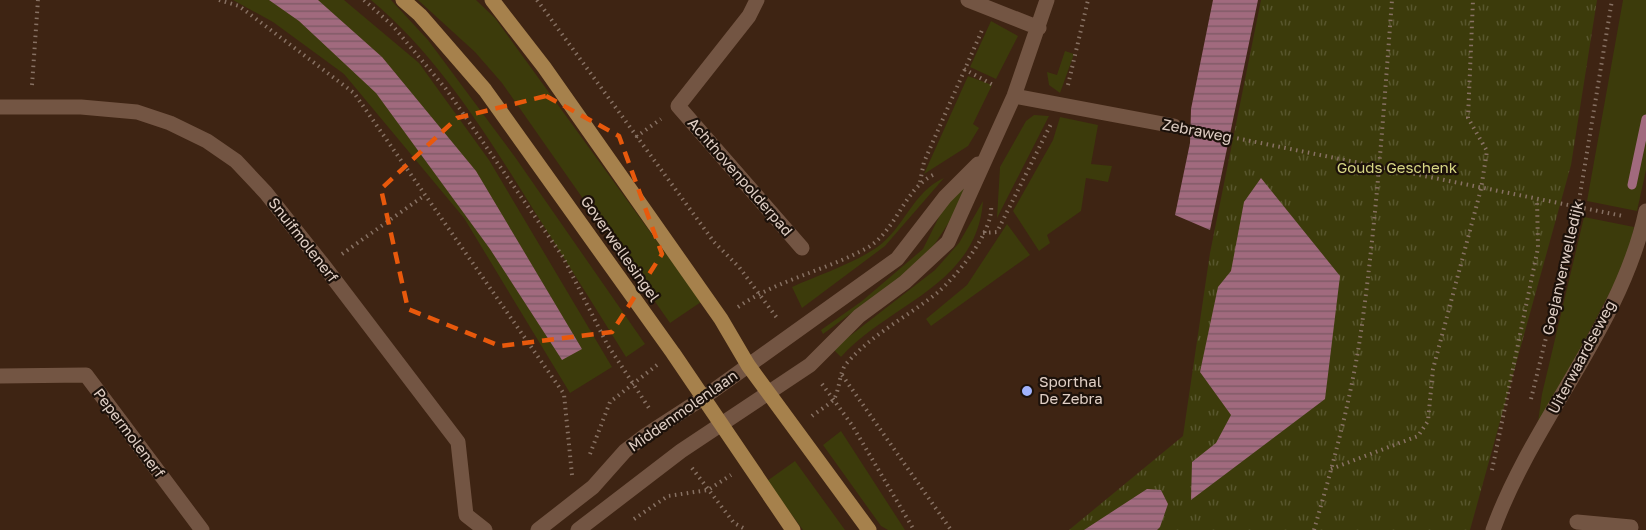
<svg xmlns="http://www.w3.org/2000/svg" width="1646" height="530" viewBox="0 0 1646 530" font-family="'Golos Text',sans-serif">
  <defs>
    <pattern id="park-tufts" width="24" height="20" patternUnits="userSpaceOnUse" patternTransform="scale(1.5)"><rect width="24" height="20" fill="#3c3b0b"/><path d="M3 7l-1-3M5 7V3M7 7l1-3M15 17l-1-3M17 17v-4M19 17l1-3" fill="none" stroke="#58562d"/></pattern>
    <pattern id="water-rules" width="6" height="5" patternUnits="userSpaceOnUse" patternTransform="scale(1.5)"><rect width="6" height="5" fill="#a16a7e"/><path d="M0 2.5h6" fill="none" stroke="#805b67"/></pattern>
  </defs>
  <rect width="100%" height="100%" fill="#3e2413"/>
  <path fill="#3c3b0b" d="M 233,0 L 344,0 L 419,63 L 489,160 L 612,367 L 570,393 L 464,218 L 344,74 L 273,22 Z
    M 371,0 L 391,0 L 428,40 L 515,157 L 645,344 L 626,357 C 595,307 564,258 533,209 C 487,135 438,56 371,0 Z
    M 418,0 L 476,0 L 495,18 L 701,302 L 670,323 L 502,83 L 475,52 Z
    M 1623,0 L 1646,0 L 1646,170 L 1637,211 L 1587,201 Z
    M 991,21 L 1018,36 L 996,79 L 970,67 Z
    M 1065,51 L 1074,54 L 1060,93 L 1049,85 L 1047,72 L 1057,75 Z
    M 968,76 L 992,85 L 973,124 L 979,128 L 968,146 L 924,174 Z
    M 1034,115 L 1049,116 L 997,218 L 1000,167 L 1026,121 Z
    M 1060,117 L 1098,125 L 1091,164 L 1112,166 L 1108,182 L 1086,178 L 1081,211 L 1047,235 L 1050,243 L 1039,251 L 1013,211 L 1053,140 Z
    M 978,165 L 955,213 L 925,259 L 823,334 L 821,330 L 862,301 L 923,249 L 942,211 Z
    M 944,178 L 885,246 L 802,308 L 792,287 C 819,275 852,264 876,248 C 904,229 913,191 944,178 Z
    M 983,201 C 977,286 888,304 841,357 L 833,349 L 935,270 L 959,243 Z
    M 1584,217 L 1634,227 L 1627,260 L 1541,423 L 1538,422 L 1542,394 Z
    M 1007,224 L 1030,255 L 931,326 L 926,319 L 967,285 Z
    M 841,431 L 905,530 L 888,530 L 881,526 L 823,445 Z
    M 795,461 L 845,530 L 803,530 L 767,481 Z"/>
  <path fill="url(#park-tufts)" d="M 1261,0 L 1597,0 L 1571,165 L 1470,530 L 1069,530 L 1183,436 L 1210,253 Z"/>
  <path fill="url(#water-rules)" d="M 269,0 L 318,0 L 382,57 L 476,171 L 582,349 L 562,360 L 490,249 L 376,93 L 299,21 Z
    M 1213,0 L 1258,0 L 1210,230 L 1175,215 L 1190,143 L 1191,109 Z
    M 1261,178 L 1340,276 L 1325,399 L 1191,500 L 1192,462 L 1216,443 L 1231,415 L 1200,372 L 1218,287 L 1231,271 L 1244,202 Z
    M 1147,489 L 1161,490 L 1168,504 L 1160,527 L 1157,530 L 1084,530 Z"/>
  <g fill="none" stroke-linecap="round" stroke-linejoin="round">
    <path stroke="#a16a7e" stroke-width="9" d="M 1632,185 L 1646,119"/>
    <path stroke="#877163" stroke-width="4" stroke-dasharray="1.5 4.5" stroke-linecap="butt" d="M 219,0 L 239,6 L 354,93 L 564,394 L 572,475
      M 364,0 L 392,25 L 446,89 L 563,257 L 607,344 L 649,408
      M 537,0 L 714,242 L 739,267 L 777,318
      M 964,69 L 995,86
      M 32,85 L 38,0
      M 1068,85 L 1088,0
      M 1196,130 L 1623,216
      M 636,137 L 661,119
      M 920,182 L 924,162 L 983,28
      M 983,233 L 997,232 L 1051,124
      M 342,254 L 425,195
      M 738,307 C 777,280 824,271 865,249 C 896,233 903,190 933,175
      M 842,375 L 951,530
      M 822,384 L 852,425 L 914,530
      M 1531,399 L 1578,207 L 1612,0
      M 812,416 C 818,411 829,405 834,399 C 840,389 839,373 846,364 C 872,334 907,317 937,293 C 957,276 994,231 991,205
      M 590,454 L 610,402 L 657,365
      M 692,468 L 734,523 L 747,530
      M 1331,469 L 1418,436 L 1428,421 L 1433,369 L 1481,189 L 1487,151 L 1468,118 L 1473,0
      M 1492,470 L 1538,248 L 1537,199
      M 634,519 L 668,496 L 708,490 L 731,475
      M 1314,530 C 1334,461 1354,389 1363,317 C 1377,212 1384,106 1392,0"/>
    <path stroke="#735543" stroke-width="15" d="M 757,0 L 749,16 L 678,106 L 802,248
      M 968,0 L 1039,28
      M 1014,96 L 1174,126
      M 0,107 L 81,107 L 137,112 L 170,123 L 207,141 L 236,161 L 266,193 L 324,266 L 458,442 L 466,515 L 485,530
      M 0,376 L 86,375 L 202,530
      M 1577,522 L 1631,527
      M 538,530 L 593,487 L 625,451 L 646,435 L 703,398 L 897,259 L 945,197 L 978,164
      M 578,530 L 681,451 L 810,365 L 859,316 L 905,282 L 948,242 L 1014,96 L 1047,0
      M 1493,530 C 1532,421 1621,327 1646,211"/>
    <path stroke="#a6814c" stroke-width="15" d="M 403,0 L 420,15 L 485,90 L 673,353 L 793,530
      M 492,0 L 544,67 L 721,319 L 748,365 L 869,530"/>
  </g>
  <path fill="none" stroke="#e8590c" stroke-width="4.5" stroke-dasharray="12 8" stroke-linejoin="round" d="M 546,96 L 619,136 L 662,254 L 612,332 L 500,346 L 408,309 L 381,189 L 457,118 Z"/>
  <circle fill="#a1b3fd" stroke="#1c110a" stroke-width="2" cx="1027" cy="391" r="6"/>
  <g text-anchor="middle" stroke-width="4.5" stroke-linejoin="round" paint-order="stroke">
    <g font-size="15" fill="#e0cfc5" stroke="#1c110a">
      <text transform="translate(1197 131) rotate(11)" y="5">Zebraweg</text>
      <text transform="translate(740 177) rotate(49)" y="5">Achthovenpolderpad</text>
      <text transform="translate(303 240) rotate(52)" y="5">Snuifmolenerf</text>
      <text transform="translate(620 249) rotate(55)" y="5">Goverwellesingel</text>
      <text transform="translate(1563 268) rotate(-77)" y="5">Goejanverwelledijk</text>
      <text transform="translate(1582 357) rotate(-62)" y="5">Uiterwaardseweg</text>
      <text transform="translate(683 411) rotate(-35)" y="5">Middenmolenlaan</text>
      <text transform="translate(129 433) rotate(53)" y="5">Pepermolenerf</text>
    </g>
    <g font-size="15" fill="#d7d684" stroke="#1c110a">
      <text x="1397" y="173">Gouds Geschenk</text>
    </g>
    <g font-size="15" fill="#e0cfc5" stroke="#1c110a" text-anchor="start">
      <text x="1039" y="387">Sporthal<tspan x="1039" dy="17">De Zebra</tspan></text>
    </g>
  </g>
</svg>
